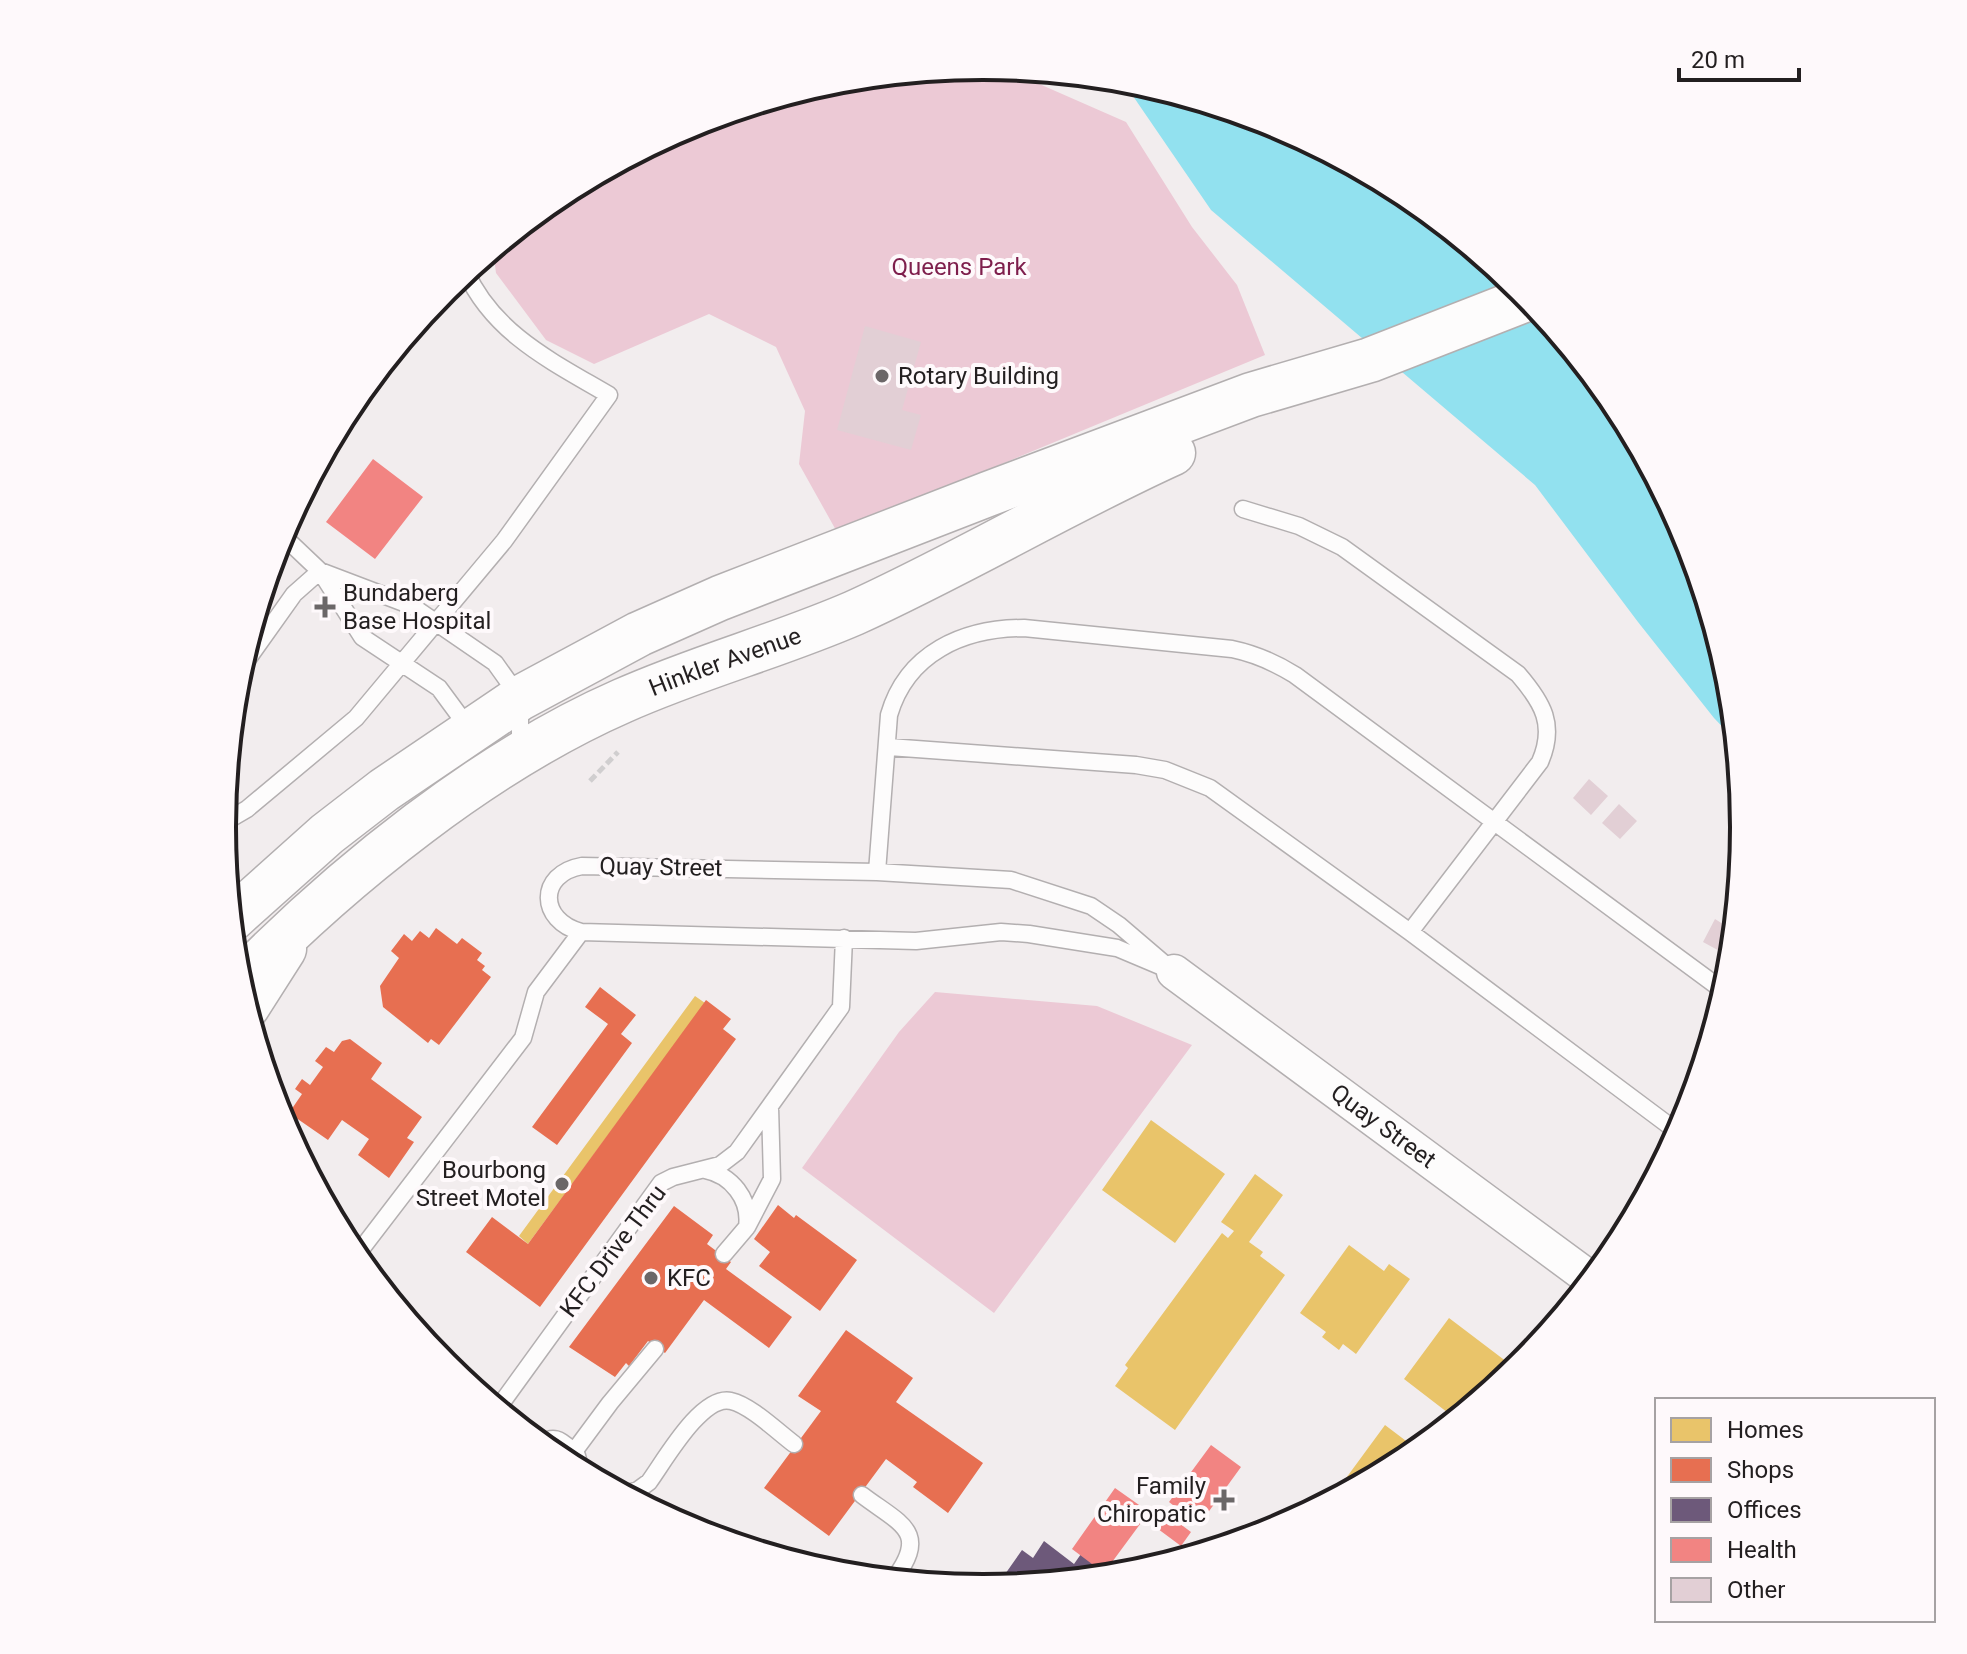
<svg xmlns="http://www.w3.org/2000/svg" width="1967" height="1654" viewBox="0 0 1967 1654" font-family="Roboto,sans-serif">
  <rect width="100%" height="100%" fill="#f2edee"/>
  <path fill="#ecc9d5" d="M 984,66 L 1003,68 L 1126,122 L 1192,227 L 1237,285 L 1265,355 L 837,532 L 799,464 L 805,411 L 776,347 L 709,314 L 594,364 L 546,340 L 496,273 L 493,250 L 561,194 L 693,124 L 835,81 Z
    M 935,992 L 1097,1006 L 1192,1045 L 994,1313 L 802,1168 L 899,1032 Z"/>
  <path fill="#92e1ef" d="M 1122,80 L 1275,124 L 1407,195 L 1522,289 L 1616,405 L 1687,536 L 1730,679 L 1736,741 L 1714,718 L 1638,622 L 1535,485 L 1211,210 Z"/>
  <path fill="#e9c46a" d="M 695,996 L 705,1003 L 528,1244 L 519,1236 Z
    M 1151,1120 L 1225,1174 L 1175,1243 L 1102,1190 Z
    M 1255,1174 L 1283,1195 L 1249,1242 L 1263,1252 L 1260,1256 L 1285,1275 L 1175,1430 L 1115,1386 L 1128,1368 L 1125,1365 L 1222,1233 L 1228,1238 L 1234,1231 L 1221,1222 Z
    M 1349,1245 L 1384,1271 L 1389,1264 L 1410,1279 L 1356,1354 L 1343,1344 L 1339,1350 L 1322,1337 L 1326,1332 L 1300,1313 Z
    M 1449,1318 L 1507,1362 L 1480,1400 L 1456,1419 L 1404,1379 Z
    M 1385,1425 L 1418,1450 L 1406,1460 L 1330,1500 Z"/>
  <path fill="#e76f51" d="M 436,928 L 457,944 L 462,938 L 482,953 L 477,960 L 485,966 L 482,970 L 491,977 L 439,1045 L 431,1039 L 428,1043 L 383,1007 L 380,986 L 399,958 L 391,951 L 404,934 L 412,941 L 420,931 L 429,938 Z
    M 600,987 L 636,1015 L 621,1034 L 632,1043 L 557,1145 L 532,1127 L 608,1024 L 585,1007 Z
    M 706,1000 L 731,1019 L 723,1029 L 736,1039 L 540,1307 L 466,1252 L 492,1217 L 528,1244 Z
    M 350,1039 L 382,1063 L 371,1079 L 422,1117 L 407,1138 L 414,1142 L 389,1178 L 358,1155 L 369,1139 L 342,1120 L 328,1140 L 289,1113 L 302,1094 L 295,1089 L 302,1079 L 310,1085 L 323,1067 L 315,1061 L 326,1047 L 334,1052 L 342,1041 Z
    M 778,1205 L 794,1218 L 796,1215 L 857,1260 L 820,1311 L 759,1266 L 770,1252 L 754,1239 Z
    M 674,1206 L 713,1235 L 707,1244 L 731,1262 L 726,1269 L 792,1317 L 769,1348 L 704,1300 L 665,1353 L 648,1341 L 629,1366 L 626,1363 L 615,1377 L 569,1347 Z
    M 846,1330 L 913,1378 L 896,1402 L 983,1463 L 948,1513 L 913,1487 L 917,1482 L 886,1459 L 829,1536 L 764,1488 L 821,1411 L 798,1396 Z"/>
  <path fill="#6d597a" d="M 1044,1541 L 1074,1564 L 1081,1554 L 1104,1573 L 1102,1576 L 996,1587 L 1022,1550 L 1033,1558 Z"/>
  <path fill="#f28482" d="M 373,459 L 423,497 L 375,559 L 326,522 Z
    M 1211,1445 L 1241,1467 L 1199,1525 L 1169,1502 Z
    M 1115,1488 L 1149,1512 L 1104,1573 L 1072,1549 Z
    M 1164,1512 L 1191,1532 L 1181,1546 L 1154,1526 Z
    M 1279,1516 L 1288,1523 L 1267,1533 Z"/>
  <path fill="#e2cfd5" d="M 865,326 L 921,342 L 902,410 L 921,415 L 911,450 L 837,430 Z
    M 229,761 L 239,761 L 238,788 L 226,787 Z
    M 1589,779 L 1608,796 L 1591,815 L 1573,798 Z
    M 1619,804 L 1637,821 L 1620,839 L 1602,823 Z
    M 1715,919 L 1734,931 L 1725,954 L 1703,942 Z"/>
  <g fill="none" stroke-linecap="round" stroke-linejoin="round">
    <defs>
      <path id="service" d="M 1243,509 L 1299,526 L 1342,547 L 1518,674 C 1543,703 1556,725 1540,762 L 1410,932
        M 281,534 L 320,571 L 362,637 L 439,688 L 470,730
        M 320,571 L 412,606 L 495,663 L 520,698 L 520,750
        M 240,670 L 294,594 L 320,571
        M 889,747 L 1136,765 L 1165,770 L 1210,788 L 1410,932 L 1679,1133
        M 223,823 L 247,809 L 356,718 L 504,541 L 609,395 C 553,362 494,334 466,272
        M 582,866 L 877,872 L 1011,880 L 1091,906 L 1119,925 L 1174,972 L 1117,948 L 1029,934 L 1001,932 L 916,941 L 581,932 C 539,921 537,874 582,866 Z
        M 877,872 L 889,715 C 907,653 963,628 1024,628 L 1232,649 C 1256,654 1274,662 1295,675 L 1725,992
        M 705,1170 C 731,1175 751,1199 747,1227 L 724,1254
        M 747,1227 L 772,1179 L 770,1107
        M 356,1256 L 523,1038 L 536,992 L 581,932
        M 498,1408 L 661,1183 L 673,1177 L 720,1165 L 737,1152 L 841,1007 L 844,938
        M 567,1461 L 610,1403 L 655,1349
        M 625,1494 L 638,1490 L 649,1482 C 665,1460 702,1394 731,1401 C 750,1405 778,1432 794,1444
        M 862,1495 C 900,1524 930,1531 894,1579"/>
      <g id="minor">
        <path id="s1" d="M 1174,972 L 1592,1280"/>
      </g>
      <path id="secondary" d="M 247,1007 L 284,949
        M 553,1453 L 564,1461"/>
      <g id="primary">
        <path d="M 232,919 L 327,834 L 384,790 L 520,698 L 639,634 L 720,598 L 988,494 L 1251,395 L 1370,360 L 1529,298"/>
        <path id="s2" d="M 239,982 C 344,875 485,761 622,701 C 698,667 778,646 854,613 C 962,564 1065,502 1173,453"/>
      </g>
    </defs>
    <use href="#service" stroke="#b3afb0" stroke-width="19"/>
    <use href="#minor" stroke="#b3afb0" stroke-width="37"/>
    <use href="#secondary" stroke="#b3afb0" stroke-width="47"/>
    <use href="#primary" stroke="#b3afb0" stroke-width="47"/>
    <path stroke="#d0cecf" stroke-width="5" stroke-dasharray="8 4" stroke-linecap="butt" d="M 590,781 L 618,752"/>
    <use href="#service" stroke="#fdfcfc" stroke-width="16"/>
    <use href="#minor" stroke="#fdfcfc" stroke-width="34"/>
    <use href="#secondary" stroke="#fdfcfc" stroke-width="44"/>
    <use href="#primary" stroke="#fdfcfc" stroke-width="44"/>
  </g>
  <g fill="#6b6768" stroke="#fef9fb" stroke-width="3">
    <circle cx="882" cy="376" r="8"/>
    <path d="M321 595h8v8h8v8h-8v8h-8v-8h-8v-8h8z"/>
    <circle cx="562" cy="1184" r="8"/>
    <circle cx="651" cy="1278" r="8"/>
    <path d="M1220 1488h8v8h8v8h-8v8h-8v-8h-8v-8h8z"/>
  </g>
  <g text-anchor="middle" stroke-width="8" stroke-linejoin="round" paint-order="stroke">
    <g font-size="24" fill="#7e1e4c" stroke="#fef9fb">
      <text x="959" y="275">Queens Park</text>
    </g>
    <g font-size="24" fill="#231f20" stroke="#fef9fb" text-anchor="start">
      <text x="898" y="384">Rotary Building</text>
      <text x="343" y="601">Bundaberg<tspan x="343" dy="28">Base Hospital</tspan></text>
      <text x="546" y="1178" text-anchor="end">Bourbong<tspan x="546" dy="28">Street Motel</tspan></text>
      <text x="667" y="1286">KFC</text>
      <text x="1206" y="1494" text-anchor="end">Family<tspan x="1206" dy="28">Chiropatic</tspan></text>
    </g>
    <g font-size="24" fill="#231f20" stroke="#fef9fb">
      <text dy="8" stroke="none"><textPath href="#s2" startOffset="588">Hinkler Avenue</textPath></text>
      <text transform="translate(661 867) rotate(1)" y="8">Quay Street</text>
      <text dy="8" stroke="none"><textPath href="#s1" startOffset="260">Quay Street</textPath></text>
      <text transform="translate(613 1251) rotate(-53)" y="8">KFC Drive Thru</text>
    </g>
  </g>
  <path d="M0 0H1967V1654H0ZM236 827a747 747 0 1 1 1494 0a747 747 0 1 1-1494 0Z" fill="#fef9fb" fill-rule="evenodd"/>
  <path fill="none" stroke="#231f20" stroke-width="4" d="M236 827a747 747 0 1 1 1494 0a747 747 0 1 1-1494 0Z"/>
  <rect x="1655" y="1398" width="280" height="224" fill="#fef9fb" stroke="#a6a2a3" stroke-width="2"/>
  <rect x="1671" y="1418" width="40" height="24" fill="#e9c46a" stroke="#a6a2a3" stroke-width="2"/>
  <text x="1727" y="1438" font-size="24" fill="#231f20">Homes</text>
  <rect x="1671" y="1458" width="40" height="24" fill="#e76f51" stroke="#a6a2a3" stroke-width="2"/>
  <text x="1727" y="1478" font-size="24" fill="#231f20">Shops</text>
  <rect x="1671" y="1498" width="40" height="24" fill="#6d597a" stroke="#a6a2a3" stroke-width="2"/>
  <text x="1727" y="1518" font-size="24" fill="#231f20">Offices</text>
  <rect x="1671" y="1538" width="40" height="24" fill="#f28482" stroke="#a6a2a3" stroke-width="2"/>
  <text x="1727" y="1558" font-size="24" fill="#231f20">Health</text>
  <rect x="1671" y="1578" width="40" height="24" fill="#e2cfd5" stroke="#a6a2a3" stroke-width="2"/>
  <text x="1727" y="1598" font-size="24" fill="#231f20">Other</text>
  <path d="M1679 68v12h120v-12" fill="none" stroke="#231f20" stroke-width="4"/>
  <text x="1691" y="68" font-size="24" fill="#231f20" stroke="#fef9fb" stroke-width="6" paint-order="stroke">20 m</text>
</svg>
